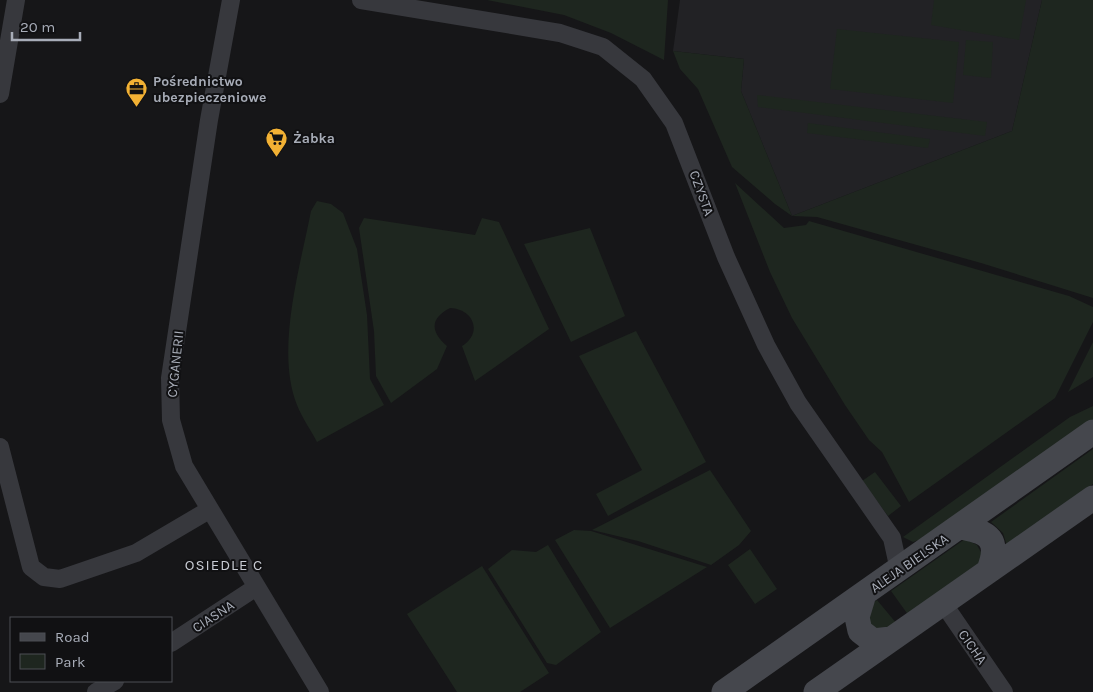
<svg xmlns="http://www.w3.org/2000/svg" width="1093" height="692" viewBox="0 0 1093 692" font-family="Karla,sans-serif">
  <rect width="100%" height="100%" fill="#161618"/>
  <path fill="#222225" d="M 680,0 L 1042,0 L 1012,131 L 792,216 L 741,91 L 744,59 L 673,51 Z"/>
  <path fill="#1e261f" d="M 487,0 L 668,0 L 664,60 L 611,33 L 564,15 Z
    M 934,0 L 1026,0 L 1019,40 L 931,25 Z
    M 1042,0 L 1093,0 L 1093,298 L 981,263 L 817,217 L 792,216 L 775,204 L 732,167 L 698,89 L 680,69 L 673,51 L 744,59 L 741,91 L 792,216 L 1012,131 Z
    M 837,29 L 959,42 L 953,103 L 830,89 Z
    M 966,40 L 993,42 L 991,78 L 963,75 Z
    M 757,95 L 987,122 L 985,136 L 758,107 Z
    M 808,123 L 930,139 L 928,148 L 807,133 Z
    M 735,183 L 784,228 L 806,225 L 809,221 L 1069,296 L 1093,307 L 1093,322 L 1055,398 L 909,502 L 882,452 L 869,440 L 845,405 L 792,318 L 770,272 Z
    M 317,201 L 331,204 L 343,213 L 357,249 L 367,315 L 370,379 L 384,405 L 317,442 C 311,430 302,418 297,405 C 275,350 300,268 311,211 Z
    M 364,218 L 475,235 L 482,218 L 499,222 L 549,329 L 475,381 L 462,346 C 483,333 474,309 450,308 C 429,319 431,332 447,346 L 437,369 L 391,403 L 376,376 L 374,331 L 359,228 Z
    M 590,228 L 625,316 L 571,342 L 524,244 Z
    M 636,331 L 706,462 L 608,516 L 596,494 L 642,470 L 579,356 Z
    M 1093,342 L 1093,377 L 1068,392 Z
    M 1093,406 L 1093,419 L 924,538 L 913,542 L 903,537 L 1070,417 Z
    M 1093,449 L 1093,484 L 1007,546 L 1003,533 L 991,522 Z
    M 710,470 L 751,531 L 739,545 L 711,565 L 638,541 L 592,530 Z
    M 875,472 L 901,506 L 888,516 L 862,481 Z
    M 574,530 L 591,531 L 707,567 L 610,628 L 555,540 Z
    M 965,539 L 977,545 L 982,554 L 979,565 L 909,616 L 891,591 Z
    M 548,545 L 601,632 L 556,665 L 547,663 L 488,569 L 512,550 L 536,552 Z
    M 750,549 L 777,589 L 755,604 L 728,565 Z
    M 482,566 L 549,673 L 520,692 L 457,692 L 407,614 Z
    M 877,600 L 897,624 L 879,630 L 871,627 C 869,615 866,607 877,600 Z"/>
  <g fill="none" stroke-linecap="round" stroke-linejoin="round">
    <path stroke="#37383d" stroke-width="18" d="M 231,0 L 209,120 L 170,378 L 171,420 L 184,466 L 320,692
      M 361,0 L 560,33 L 603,47 L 643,79 L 674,123 L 726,257 L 766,345 L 798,403 L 892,538 L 899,570
      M 0,94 L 16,0
      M 0,447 L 31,567 L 44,577 L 60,579 L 136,553 L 209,510
      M 943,603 L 1004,692
      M 171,643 L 255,588
      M 96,692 L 115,681"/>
    <path stroke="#45474d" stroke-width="25" d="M 960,527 C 990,532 1000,540 989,570
      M 864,594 L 857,617 L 860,631 L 873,641 L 891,639
      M 724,692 L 1093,432
      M 816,692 L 1093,498"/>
  </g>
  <defs>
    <symbol id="office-pin" viewBox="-11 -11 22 30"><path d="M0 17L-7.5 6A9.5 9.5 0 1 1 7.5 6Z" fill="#f2b134" stroke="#111113"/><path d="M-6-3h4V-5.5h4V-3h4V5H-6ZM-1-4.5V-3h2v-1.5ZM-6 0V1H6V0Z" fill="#111"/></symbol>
    <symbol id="supermarket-pin" viewBox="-11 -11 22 30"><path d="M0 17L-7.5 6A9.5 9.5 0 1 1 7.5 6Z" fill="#f2b134" stroke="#111113"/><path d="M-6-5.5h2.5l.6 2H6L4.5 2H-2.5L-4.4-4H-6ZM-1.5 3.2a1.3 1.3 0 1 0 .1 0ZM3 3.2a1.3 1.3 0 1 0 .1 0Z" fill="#111"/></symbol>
  </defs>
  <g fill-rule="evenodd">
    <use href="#office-pin" x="124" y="76" width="25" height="34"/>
    <use href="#supermarket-pin" x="264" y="126" width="25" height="34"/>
  </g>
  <g text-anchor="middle" stroke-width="4" stroke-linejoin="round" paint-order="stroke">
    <g font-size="14" font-weight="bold" fill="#a8adb8" stroke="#111113" text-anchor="start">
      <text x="153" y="86">Pośrednictwo<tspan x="153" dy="16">ubezpieczeniowe</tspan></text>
      <text x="293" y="143">Żabka</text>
    </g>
    <g font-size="14" fill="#a8adb8" stroke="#111113">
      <text transform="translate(702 193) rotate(70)" y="5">CZYSTA</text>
      <text transform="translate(175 364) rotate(-84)" y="5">CYGANERII</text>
      <text transform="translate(909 563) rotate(-35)" y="5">ALEJA BIELSKA</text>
      <text transform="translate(213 616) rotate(-33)" y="5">CIASNA</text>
      <text transform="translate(973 647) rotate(55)" y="5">CICHA</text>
    </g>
    <g font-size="15" letter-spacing="1" fill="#c9ccd4" stroke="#111113">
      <text x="224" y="570">OSIEDLE C</text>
    </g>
  </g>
  <rect x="10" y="617" width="162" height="65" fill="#111113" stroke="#4d4f55"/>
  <rect x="20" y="633" width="25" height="8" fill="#45474d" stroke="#4d4f55"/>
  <text x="55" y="642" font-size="15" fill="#a8adb8">Road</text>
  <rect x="20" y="654" width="25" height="15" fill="#1e261f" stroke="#4d4f55"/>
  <text x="55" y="667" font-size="15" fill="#a8adb8">Park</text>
  <path d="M12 32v8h68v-8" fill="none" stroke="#a8adb8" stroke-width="2.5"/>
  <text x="20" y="32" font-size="15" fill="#a8adb8" stroke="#111113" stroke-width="4" paint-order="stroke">20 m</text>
</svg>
